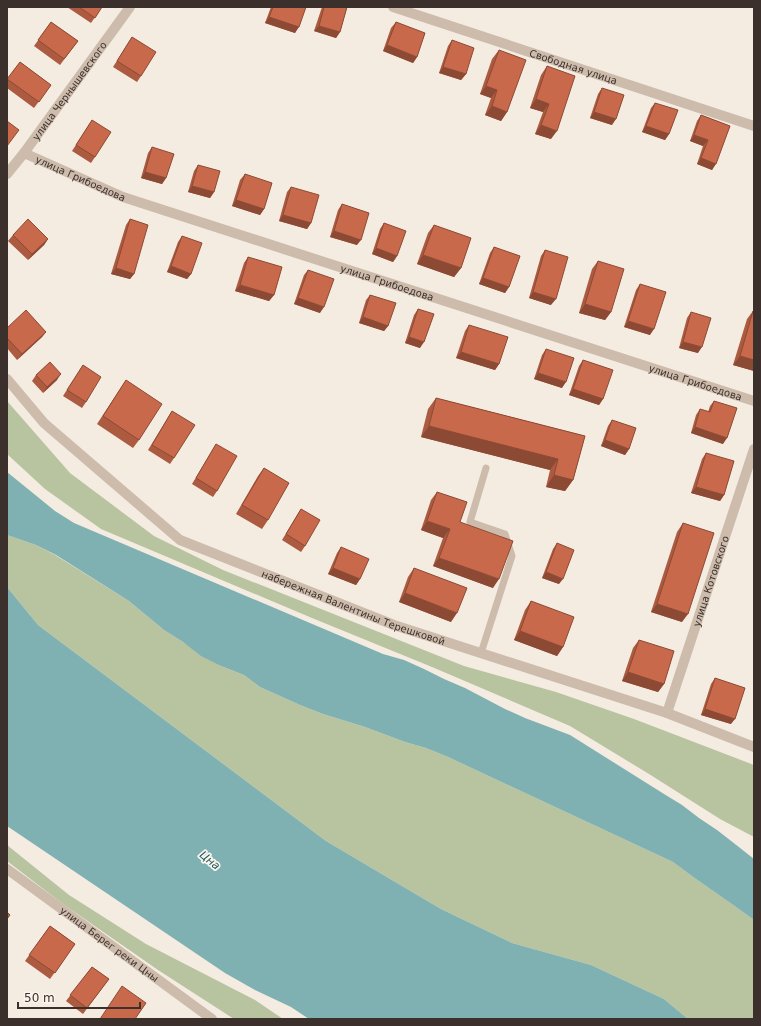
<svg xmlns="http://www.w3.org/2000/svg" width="761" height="1026" viewBox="0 0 761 1026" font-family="'DejaVu Sans',sans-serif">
  <rect width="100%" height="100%" fill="#f4ebe1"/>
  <path fill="#b8c4a0" d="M 7,401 L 70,473 L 154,536 L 223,570 L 464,666 L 556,692 L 634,719 L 754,765 L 754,837 L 720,819 L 649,774 L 570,726 L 432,667 L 312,618 L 101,529 L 45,489 L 7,454 Z
    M 7,535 L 36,545 L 55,555 L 129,601 L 164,630 L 221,666 L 244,675 L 260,687 L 300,705 L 323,714 L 365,727 L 405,742 L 426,748 L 448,757 L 673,862 C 699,882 727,900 754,920 L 754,1019 L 688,1019 L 664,999 L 591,965 L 512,943 L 441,909 L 326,841 L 38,625 L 7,587 Z
    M 7,845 L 69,895 L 146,944 L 255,1000 L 283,1019 L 234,1019 L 158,970 L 63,904 L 7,861 Z"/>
  <path fill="#7fb0b2" d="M 7,472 L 55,511 L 74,523 L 383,654 L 404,660 L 424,669 L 444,679 L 465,688 L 505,709 L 525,718 L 570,735 L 664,794 L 682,805 L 699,818 L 717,830 L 735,844 L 754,859 L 754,920 C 727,900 699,882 673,862 L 448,757 L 426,748 L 405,742 L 365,727 L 323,714 L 300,705 L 260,687 L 244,675 L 221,666 L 201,656 L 183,642 L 164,630 L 129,601 L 56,555 L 36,545 L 7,535 Z
    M 7,587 L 38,625 L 326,841 L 441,909 L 512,943 L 591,965 L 664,999 L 688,1019 L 309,1019 L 291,1007 L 255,990 L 225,973 L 7,826 Z"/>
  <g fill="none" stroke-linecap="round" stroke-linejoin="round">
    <path stroke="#cdbbac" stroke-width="7" d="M 481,653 L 512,556 L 505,534 L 470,522 L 486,468"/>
    <g stroke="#cdbbac" stroke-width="10">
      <path id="s1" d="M 393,7 L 754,126"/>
      <path id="s2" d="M 24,153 L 123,197 L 754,401"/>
      <path id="s3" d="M 7,174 L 24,153 L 130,7"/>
      <path id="s4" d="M 7,379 L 44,423 L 180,540 L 394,625 L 667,713 L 754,747"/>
      <path id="s5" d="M 667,713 L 754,449"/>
      <path id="s6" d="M 7,869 L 212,1019"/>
    </g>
  </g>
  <path fill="#ac5a40" d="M 67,7 L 102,7 L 91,23 Z
    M 271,7 L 306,7 L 295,33 L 265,23 Z
    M 322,7 L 347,7 L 340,32 L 336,38 L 314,31 Z
    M 51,22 L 78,41 L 60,65 L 34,46 Z
    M 396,22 L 417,57 L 413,63 L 383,51 L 391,28 Z
    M 132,37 L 141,76 L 137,82 L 113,67 Z
    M 452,40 L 466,74 L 461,80 L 439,73 L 448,46 Z
    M 499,50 L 507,112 L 501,121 L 485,115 L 491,98 L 480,94 L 492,59 Z
    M 20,62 L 51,85 L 34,108 L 7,88 L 7,80 Z
    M 547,66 L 551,139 L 535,134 L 543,112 L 530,108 L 541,75 Z
    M 602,88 L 612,125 L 590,118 L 598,94 Z
    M 655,103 L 669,134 L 665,140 L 642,132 L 651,108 Z
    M 701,115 L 730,126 L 712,170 L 697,164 L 703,146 L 690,141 L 697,121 Z
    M 92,120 L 95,157 L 91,163 L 72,151 Z
    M 152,147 L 166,178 L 162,184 L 141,178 L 148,153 Z
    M 198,165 L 214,192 L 210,198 L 188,192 L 194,171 Z
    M 245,174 L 264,209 L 260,215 L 232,206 L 240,180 Z
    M 291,187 L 311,223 L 307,229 L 279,221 L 287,192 Z
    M 342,204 L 357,245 L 330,237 L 338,210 Z
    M 130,219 L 134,274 L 130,279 L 111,274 L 126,225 Z
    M 384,223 L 397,256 L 393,262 L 372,254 L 380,229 Z
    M 434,225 L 461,268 L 454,277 L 417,264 L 428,233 Z
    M 13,235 L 48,239 L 44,245 L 28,260 L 8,241 Z
    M 182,236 L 191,274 L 187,279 L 167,272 L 178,242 Z
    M 494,247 L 509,287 L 505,293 L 479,284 L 490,253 Z
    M 545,250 L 551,305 L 529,298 L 541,256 Z
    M 248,257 L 274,295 L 269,301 L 235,291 L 244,263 Z
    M 598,261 L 611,312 L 605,320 L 579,313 L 592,269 Z
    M 308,270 L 320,313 L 294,304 L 304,275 Z
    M 640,284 L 650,335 L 624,327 L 636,290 Z
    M 370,295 L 388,326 L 384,331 L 359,323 L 366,300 Z
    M 418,309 L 420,348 L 405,343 L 414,315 Z
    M 753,311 L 754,311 L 754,371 L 733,365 L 747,319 Z
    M 691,312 L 698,353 L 679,348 L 687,318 Z
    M 469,325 L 499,364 L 495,370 L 456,358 L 465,331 Z
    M 7,328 L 46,332 L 42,337 L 17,360 L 7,348 Z
    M 546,349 L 562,388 L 534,379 L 542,355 Z
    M 583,360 L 603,399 L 599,405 L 569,395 L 579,366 Z
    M 83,365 L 86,402 L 82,408 L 63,396 Z
    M 36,375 L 57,380 L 43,393 L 32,381 Z
    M 126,380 L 139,440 L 133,448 L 97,424 Z
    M 436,398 L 585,436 L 573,480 L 565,491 L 546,487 L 550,470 L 421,437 L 428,409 Z
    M 714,401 L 723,444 L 691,433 L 696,415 L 700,409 L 708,412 L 710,406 Z
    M 172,411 L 174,458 L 170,464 L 148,450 Z
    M 612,420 L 629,449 L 625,455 L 601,446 L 608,426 Z
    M 216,444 L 217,491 L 213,497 L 192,484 Z
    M 706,453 L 724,495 L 720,501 L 691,493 L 702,459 Z
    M 264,468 L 268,520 L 262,529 L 236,514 L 258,476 Z
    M 437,492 L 493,588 L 433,566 L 443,538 L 421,530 L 431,500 Z
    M 301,509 L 305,546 L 301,552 L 282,540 Z
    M 683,523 L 682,622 L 651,612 L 677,532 Z
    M 557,543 L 559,584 L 542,578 L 553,549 Z
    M 341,547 L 360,579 L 356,585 L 328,574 L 337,553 Z
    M 414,568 L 451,622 L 399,602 L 408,577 Z
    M 531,601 L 563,647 L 557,656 L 514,640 L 525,610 Z
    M 639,640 L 664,684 L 658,692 L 622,681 L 633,648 Z
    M 715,678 L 731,724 L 701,715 L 711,684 Z
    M 50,926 L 75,944 L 50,979 L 25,961 Z
    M 92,967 L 109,979 L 83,1014 L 66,1001 Z"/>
  <path fill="#8c4a34" d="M 269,17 L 299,27 L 295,33 L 265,23 Z
    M 319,26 L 340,32 L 336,38 L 314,31 Z
    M 387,45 L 417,57 L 413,63 L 383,51 Z
    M 443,67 L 466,74 L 461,80 L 439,73 Z
    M 486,86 L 497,90 L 491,98 L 480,94 Z
    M 536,99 L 549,104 L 543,112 L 530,108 Z
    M 492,106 L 507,112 L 501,121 L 485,115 Z
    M 594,112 L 616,119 L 612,125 L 590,118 Z
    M 541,125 L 557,131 L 551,139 L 535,134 Z
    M 646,126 L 669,134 L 665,140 L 642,132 Z
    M 694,135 L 708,140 L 703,146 L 690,141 Z
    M 701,158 L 716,164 L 712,170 L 697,164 Z
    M 145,172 L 166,178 L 162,184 L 141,178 Z
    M 192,186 L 214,192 L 210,198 L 188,192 Z
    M 236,200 L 264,209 L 260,215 L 232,206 Z
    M 283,215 L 311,223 L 307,229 L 279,221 Z
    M 334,231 L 361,240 L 357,245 L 330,237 Z
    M 48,239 L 44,245 L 28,260 L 32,254 Z
    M 376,248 L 397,256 L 393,262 L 372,254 Z
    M 423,255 L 461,268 L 454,277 L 417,264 Z
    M 171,266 L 191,274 L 187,279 L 167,272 Z
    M 116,268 L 134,274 L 130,279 L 111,274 Z
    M 483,278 L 509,287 L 505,293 L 479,284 Z
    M 240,285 L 274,295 L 269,301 L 235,291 Z
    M 533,292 L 556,299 L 551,305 L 529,298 Z
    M 298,298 L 324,307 L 320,313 L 294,304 Z
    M 585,304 L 611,312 L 605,320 L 579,313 Z
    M 363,317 L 388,326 L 384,331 L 359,323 Z
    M 628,321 L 654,329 L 650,335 L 624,327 Z
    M 46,332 L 42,337 L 17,360 L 22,354 Z
    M 409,337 L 424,342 L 420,348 L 405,343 Z
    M 683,342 L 702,347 L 698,353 L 679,348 Z
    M 461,352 L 499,364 L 495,370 L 456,358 Z
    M 740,356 L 754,360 L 754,371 L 733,365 Z
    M 538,373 L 566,382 L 562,388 L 534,379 Z
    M 61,374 L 57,380 L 43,393 L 47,387 Z
    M 573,389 L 603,399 L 599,405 L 569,395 Z
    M 429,426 L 558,459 L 550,470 L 421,437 Z
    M 695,427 L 727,438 L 723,444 L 691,433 Z
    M 605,440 L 629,449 L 625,455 L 601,446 Z
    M 554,475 L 573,480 L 565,491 L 546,487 Z
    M 696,487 L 724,495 L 720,501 L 691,493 Z
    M 427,521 L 450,529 L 443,538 L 421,530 Z
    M 439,558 L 499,579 L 493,588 L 433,566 Z
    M 333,568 L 360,579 L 356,585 L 328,574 Z
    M 546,572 L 563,579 L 559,584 L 542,578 Z
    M 405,593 L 457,613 L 451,622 L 399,602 Z
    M 657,604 L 688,614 L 682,622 L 651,612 Z
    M 520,631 L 563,647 L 557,656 L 514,640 Z
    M 628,672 L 664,684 L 658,692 L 622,681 Z
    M 705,709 L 735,719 L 731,724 L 701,715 Z"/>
  <path fill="#c8694b" stroke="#8c4a34" d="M 79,7 L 102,7 L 95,18 Z
    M 273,7 L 306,7 L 299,27 L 269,17 Z
    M 324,7 L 347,7 L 340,32 L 319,26 Z
    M 51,22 L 78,41 L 64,59 L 38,40 Z
    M 396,22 L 425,33 L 417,57 L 387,45 Z
    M 132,37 L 156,52 L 141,76 L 117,61 Z
    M 452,40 L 474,48 L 466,74 L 443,67 Z
    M 499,50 L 526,60 L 507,112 L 492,106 L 497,90 L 486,86 Z
    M 20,62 L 51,85 L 39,102 L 7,79 Z
    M 547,66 L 575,76 L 557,131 L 541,125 L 549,104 L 536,99 Z
    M 602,88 L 624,95 L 616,119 L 594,112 Z
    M 655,103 L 678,110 L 669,134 L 646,126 Z
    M 701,115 L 730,126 L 716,164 L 701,158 L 708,140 L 694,135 Z
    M 92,120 L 111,132 L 95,157 L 76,145 Z
    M 7,121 L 19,130 L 7,146 Z
    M 152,147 L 174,154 L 166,178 L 145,172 Z
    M 198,165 L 220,171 L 214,192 L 192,186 Z
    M 245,174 L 272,183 L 264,209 L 236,200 Z
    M 291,187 L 319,195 L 311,223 L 283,215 Z
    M 342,204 L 369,213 L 361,240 L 334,231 Z
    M 28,219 L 48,239 L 32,254 L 13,235 Z
    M 130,219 L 148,225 L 134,274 L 116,268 Z
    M 384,223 L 406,231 L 397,256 L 376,248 Z
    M 434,225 L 471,238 L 461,268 L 423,255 Z
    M 182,236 L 202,243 L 191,274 L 171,266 Z
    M 494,247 L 520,256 L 509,287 L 483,278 Z
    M 545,250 L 568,257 L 556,299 L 533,292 Z
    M 248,257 L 282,267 L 274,295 L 240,285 Z
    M 598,261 L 624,269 L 611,312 L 585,304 Z
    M 308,270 L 334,279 L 324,307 L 298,298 Z
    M 640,284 L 666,292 L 654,329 L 628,321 Z
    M 370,295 L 396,303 L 388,326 L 363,317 Z
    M 418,309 L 434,314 L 424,342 L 409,337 Z
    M 26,310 L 46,332 L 22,354 L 7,338 L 7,328 Z
    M 753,311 L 754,311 L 754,360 L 740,356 Z
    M 691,312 L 711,318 L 702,347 L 683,342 Z
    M 469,325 L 508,337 L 499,364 L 461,352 Z
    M 546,349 L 574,358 L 566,382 L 538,373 Z
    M 583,360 L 613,370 L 603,399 L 573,389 Z
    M 50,362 L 61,374 L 47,387 L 36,375 Z
    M 83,365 L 101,377 L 86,402 L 67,390 Z
    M 126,380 L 162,404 L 139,440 L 103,416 Z
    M 436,398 L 585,436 L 573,480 L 554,475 L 558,459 L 429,426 Z
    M 714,401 L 737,408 L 727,438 L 695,427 L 700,409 L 710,412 Z
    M 172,411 L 195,425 L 174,458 L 152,445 Z
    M 612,420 L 636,428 L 629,449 L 605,440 Z
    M 216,444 L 237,456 L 217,491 L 196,478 Z
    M 706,453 L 734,461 L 724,495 L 696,487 Z
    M 264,468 L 289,483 L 268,520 L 242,505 Z
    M 437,492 L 467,502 L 460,522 L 513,541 L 499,579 L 439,558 L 450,529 L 427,521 Z
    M 301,509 L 320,520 L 305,546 L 286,534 Z
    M 683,523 L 714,533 L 688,614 L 657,604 Z
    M 557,543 L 574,550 L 563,579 L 546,572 Z
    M 341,547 L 369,559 L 360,579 L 333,568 Z
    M 414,568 L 467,588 L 457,613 L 405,593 Z
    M 531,601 L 574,617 L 563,647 L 520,631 Z
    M 639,640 L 674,651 L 664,684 L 628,672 Z
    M 715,678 L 745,688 L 735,719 L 705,709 Z
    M 7,912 L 10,915 L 7,919 Z
    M 50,926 L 75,944 L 55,973 L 29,955 Z
    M 92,967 L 109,979 L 87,1008 L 70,995 Z
    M 122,986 L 146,1003 L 135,1019 L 100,1019 Z"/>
  <g text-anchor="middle" stroke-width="3.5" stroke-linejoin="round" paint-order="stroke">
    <g font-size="10" fill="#3b302b" stroke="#fbf5ee">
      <text dy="4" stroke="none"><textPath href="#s1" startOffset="190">Свободная улица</textPath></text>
      <text dy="4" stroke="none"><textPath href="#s3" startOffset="104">улица Чернышевского</textPath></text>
      <text dy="4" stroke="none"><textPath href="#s2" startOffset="62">улица Грибоедова</textPath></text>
      <text dy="4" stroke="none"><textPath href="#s2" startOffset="386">улица Грибоедова</textPath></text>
      <text dy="4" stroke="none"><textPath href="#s2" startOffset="710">улица Грибоедова</textPath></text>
      <text dy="4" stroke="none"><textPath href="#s5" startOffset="139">улица Котовского</textPath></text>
      <text dy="4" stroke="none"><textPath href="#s4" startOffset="423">набережная Валентины Терешковой</textPath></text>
      <text dy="4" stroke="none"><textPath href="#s6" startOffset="127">улица Берег реки Цны</textPath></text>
    </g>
    <g font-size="11" font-style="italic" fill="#1f5a5e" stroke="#fbf5ee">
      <text transform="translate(210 860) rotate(39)" y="4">Цна</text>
    </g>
  </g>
  <rect width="761" height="1026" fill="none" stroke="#3b302b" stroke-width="16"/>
  <path d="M18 1002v6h122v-6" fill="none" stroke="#3b302b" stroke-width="2"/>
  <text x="24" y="1002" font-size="12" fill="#3b302b" stroke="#fbf5ee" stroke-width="3" paint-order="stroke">50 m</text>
</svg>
